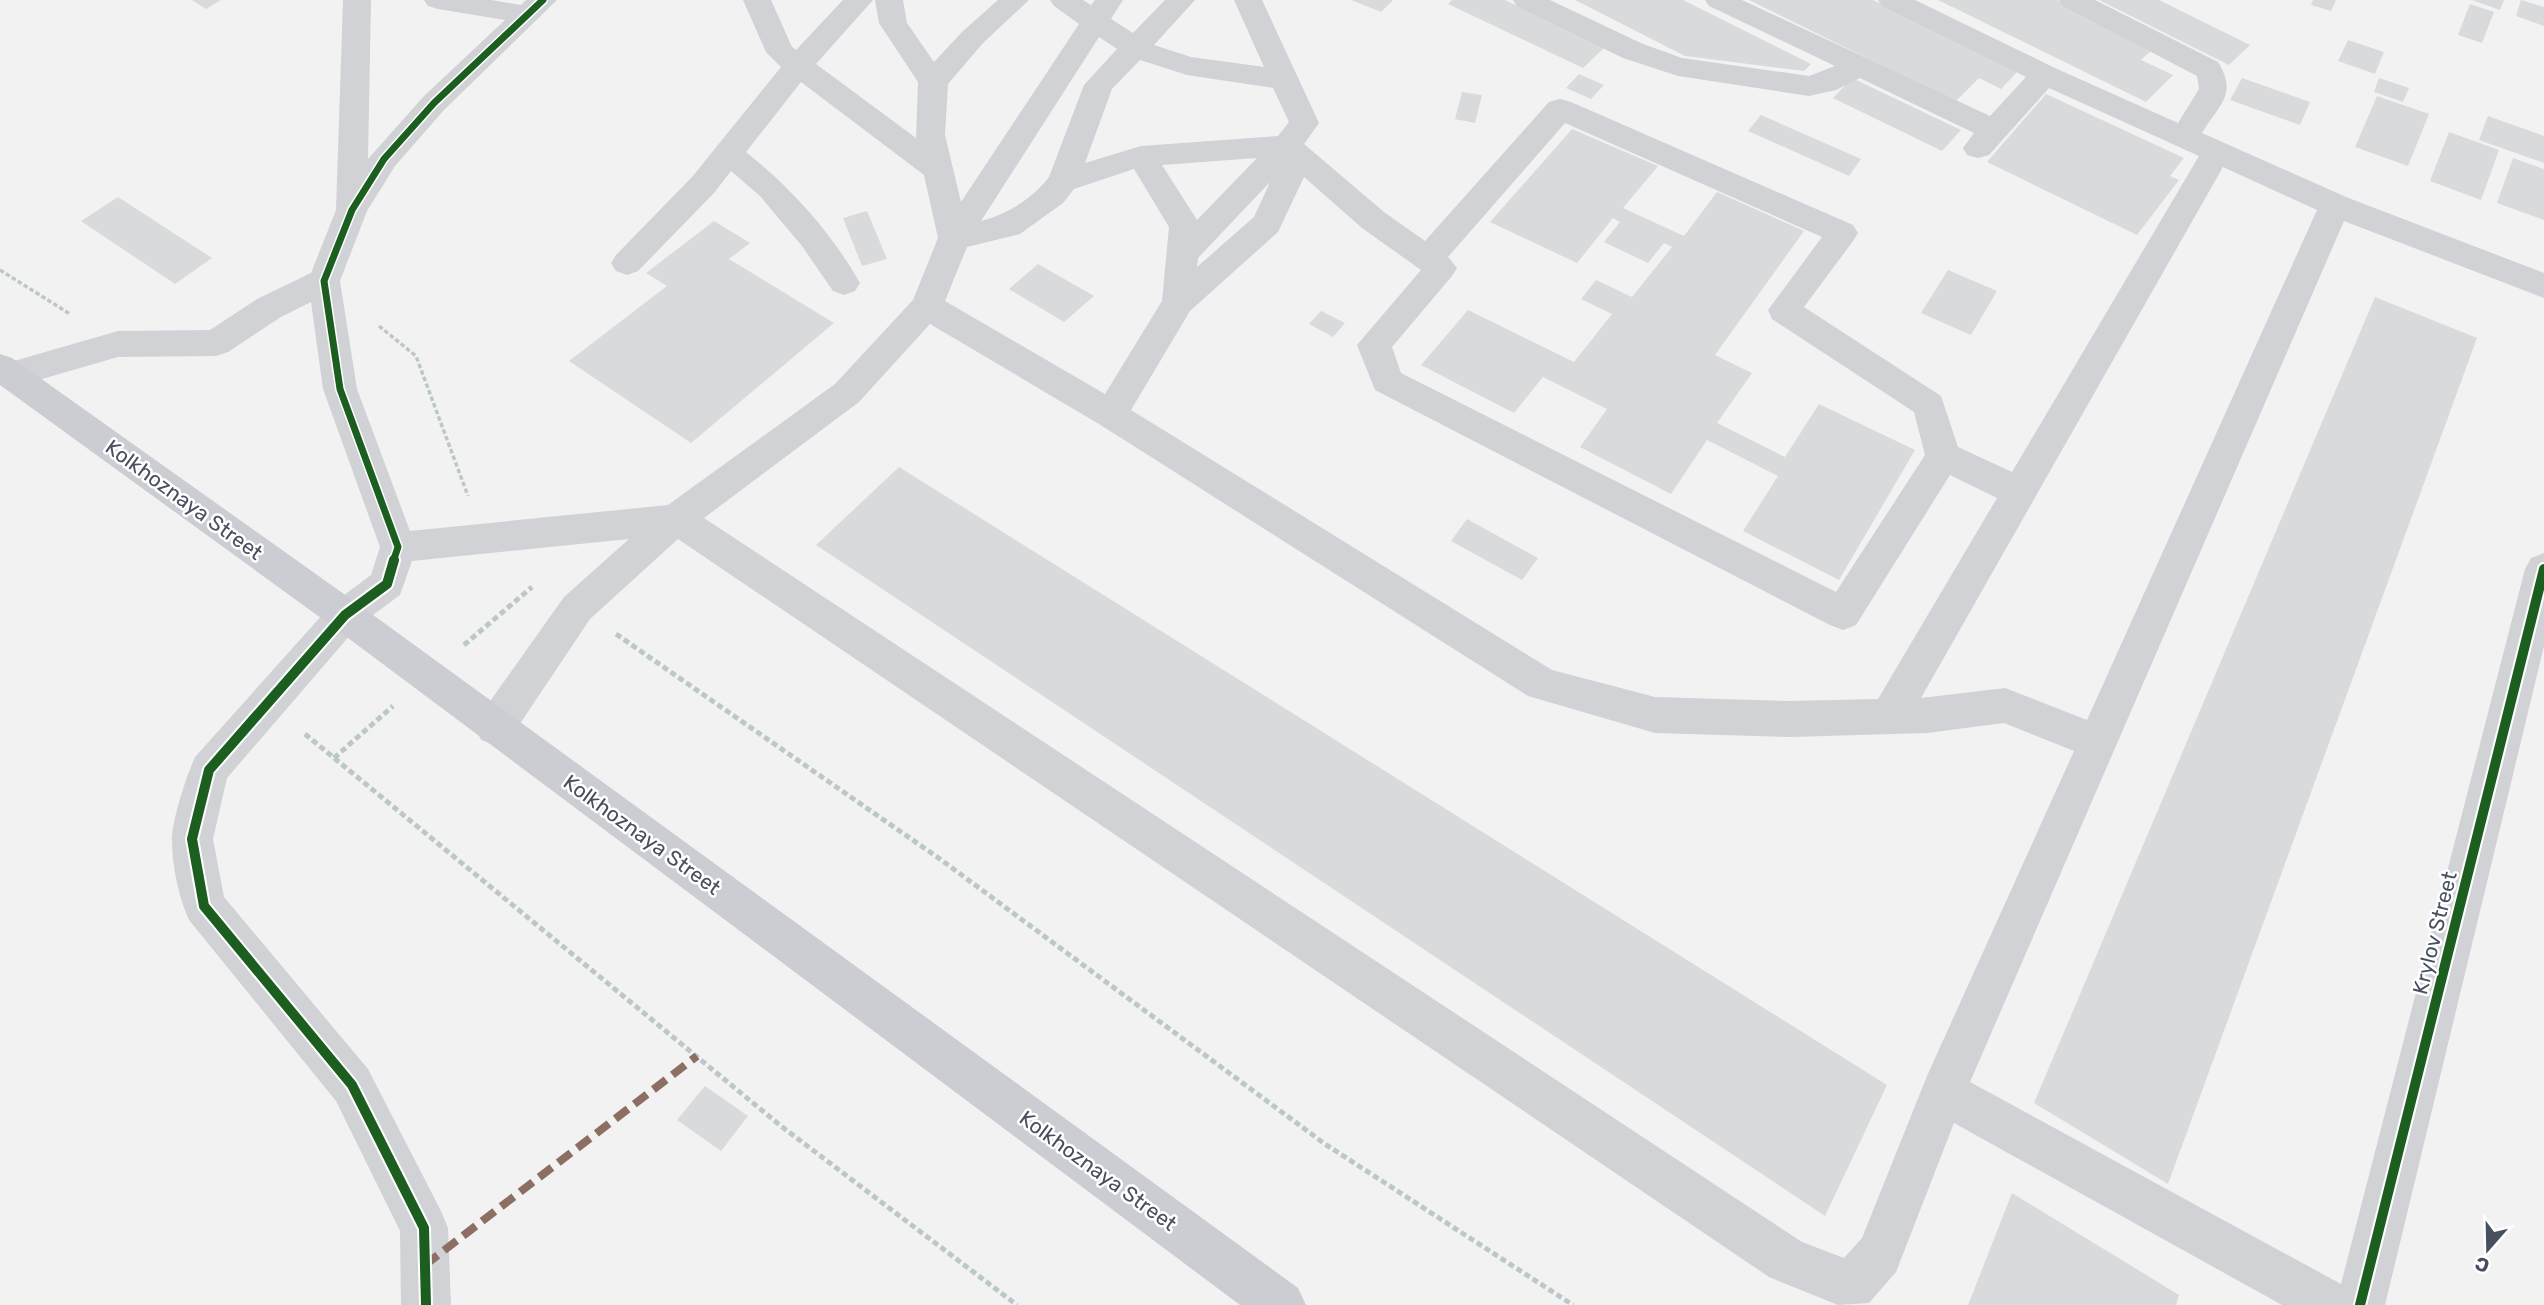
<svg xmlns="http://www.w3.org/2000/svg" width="2544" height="1305" viewBox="0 0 2544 1305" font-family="Rubik,sans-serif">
  <rect width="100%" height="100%" fill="#f2f2f2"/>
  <path fill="#d9dadc" d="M 192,0 L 221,0 L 206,9 Z
    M 1351,0 L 1393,0 L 1381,12 Z
    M 1452,0 L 1505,0 L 1605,47 L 1583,68 L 1448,4 Z
    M 1575,0 L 1683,0 L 1811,64 L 1804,71 L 1685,56 Z
    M 1749,0 L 1873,0 L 2019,70 L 2001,89 L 1979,78 L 1955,102 Z
    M 1938,0 L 2057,0 L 2155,47 L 2141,60 L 2173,75 L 2146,102 Z
    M 2099,0 L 2159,0 L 2250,45 L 2229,65 Z
    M 2313,0 L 2336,0 L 2331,11 L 2311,5 Z
    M 2472,0 L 2504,0 L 2500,10 Z
    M 2521,0 L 2544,7 L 2544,26 L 2516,16 Z
    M 2470,4 L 2494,12 L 2482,43 L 2458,35 Z
    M 2348,40 L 2384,52 L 2375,74 L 2338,61 Z
    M 1579,74 L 1604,85 L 1591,99 L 1566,88 Z
    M 1852,78 L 1961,130 L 1942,151 L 1833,98 Z
    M 2242,78 L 2310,102 L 2300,125 L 2230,100 Z
    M 2379,78 L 2409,88 L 2403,102 L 2374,92 Z
    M 1462,92 L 1482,95 L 1475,123 L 1455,119 Z
    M 2046,94 L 2184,158 L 2170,176 L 2179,180 L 2137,235 L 1987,162 Z
    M 2377,96 L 2429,114 L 2408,166 L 2355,147 Z
    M 1761,115 L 1861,159 L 1849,176 L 1748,131 Z
    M 2488,116 L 2544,136 L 2544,163 L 2479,140 Z
    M 1572,129 L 1658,166 L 1623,208 L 1684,236 L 1717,192 L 1804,231 L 1715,355 L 1752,373 L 1717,423 L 1785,457 L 1819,404 L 1915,450 L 1839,580 L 1743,531 L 1778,476 L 1707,440 L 1671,494 L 1580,447 L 1607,409 L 1543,377 L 1514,413 L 1421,365 L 1468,310 L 1574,362 L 1612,314 L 1581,299 L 1596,280 L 1632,297 L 1672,247 L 1664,243 L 1648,263 L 1604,242 L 1620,222 L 1613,218 L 1577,263 L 1490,222 Z
    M 2449,132 L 2499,150 L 2481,200 L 2430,181 Z
    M 2513,158 L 2544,169 L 2544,220 L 2497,203 Z
    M 118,197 L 212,258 L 175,284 L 81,221 Z
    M 867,211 L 887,259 L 862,266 L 843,218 Z
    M 714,221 L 750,243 L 729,259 L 834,323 L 691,443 L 569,361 L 667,286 L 646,273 Z
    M 1038,264 L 1094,296 L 1064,322 L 1009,289 Z
    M 1948,270 L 1997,291 L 1971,335 L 1921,313 Z
    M 2375,297 L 2477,338 L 2168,1184 L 2034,1103 Z
    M 1321,311 L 1345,323 L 1333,337 L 1309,324 Z
    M 899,467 L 1887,1085 L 1825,1216 L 816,545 Z
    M 1467,519 L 1538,558 L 1522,580 L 1451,541 Z
    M 705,1086 L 748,1116 L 721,1151 L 677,1120 Z
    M 2012,1193 L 2179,1295 L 2176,1305 L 1968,1305 Z"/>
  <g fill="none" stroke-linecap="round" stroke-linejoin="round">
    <path stroke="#bcc8c7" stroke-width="3.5" stroke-dasharray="4.5 2.5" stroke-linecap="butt" d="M 0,270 L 70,314
      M 379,326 L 416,356 L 468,496"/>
    <path stroke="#bcc8c7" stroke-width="5" stroke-dasharray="6 3.5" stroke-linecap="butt" d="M 616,634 L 940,859 L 1325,1144 L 1573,1305
      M 464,645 L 532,587
      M 305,734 L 781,1126 L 1017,1305
      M 334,758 L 393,706"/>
    <path fill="#d0d2d5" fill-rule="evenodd" d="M 343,0 L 371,0 L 368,159 L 424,96 L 505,20 L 438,9 L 428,6 L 424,0 L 491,0 L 521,5 L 526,0 L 557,0 L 444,110 L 395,166 L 367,211 L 340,281 L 357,389 L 410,531 L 668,505 L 835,384 L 913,300 L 938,238 L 924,175 L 801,82 L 746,152 C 791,188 831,232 860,283 L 855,291 L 844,295 L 833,291 L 802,246 L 760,196 L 731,171 L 714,193 L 638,271 L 627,275 L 616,271 L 611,263 L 616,255 L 692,177 L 781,67 L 766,52 L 743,0 L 771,0 L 792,47 L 796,50 L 843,0 L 873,0 L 816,64 L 916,138 L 918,82 L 879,23 L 875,0 L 903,0 L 907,23 L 934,62 L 963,31 L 998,0 L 1029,0 L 983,43 L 948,84 L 945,135 L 961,202 L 1079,24 L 1054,6 L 1050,0 L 1083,0 L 1091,5 L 1095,0 L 1123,0 L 1111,19 L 1133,33 L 1165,0 L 1195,0 L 1154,45 L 1191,57 L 1264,67 L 1234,0 L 1262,0 L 1319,123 L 1304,144 L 1384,212 L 1425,241 L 1549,102 L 1560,99 L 1571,102 L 1853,225 L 1858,233 L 1853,241 L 1804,307 L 1941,396 L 1958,447 L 2012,472 L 2199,156 L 2049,88 L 1989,155 L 1978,158 L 1967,155 L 1963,148 L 1974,133 L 1860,78 L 1836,90 L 1809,96 L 1678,76 L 1623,58 L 1517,6 L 1513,0 L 1550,0 L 1643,44 L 1682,58 L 1809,76 L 1835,66 L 1709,6 L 1705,0 L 1742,0 L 1990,116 L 2026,77 L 1882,6 L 1878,0 L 1915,0 L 2055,68 L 2178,123 L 2199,89 L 2197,76 L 2063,6 L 2059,0 L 2095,0 L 2218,62 C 2238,94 2219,105 2202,133 L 2346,197 L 2544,273 L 2544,298 L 2344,221 L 1970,1082 L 2341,1284 L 2525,569 L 2531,558 L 2544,553 L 2544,646 L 2385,1305 L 2282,1305 L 1954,1123 L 1896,1272 L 1869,1303 L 1838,1305 L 1769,1277 L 678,539 L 590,619 L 509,740 L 495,745 L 481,740 L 475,727 L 481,714 L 564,597 L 629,539 L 412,561 L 400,595 L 358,626 L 227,778 L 213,839 L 224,897 L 368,1069 L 441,1211 L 448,1228 L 451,1305 L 401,1305 L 400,1231 L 336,1101 L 189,920 C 179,898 172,866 172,841 C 171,823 187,774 195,757 L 332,604 L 371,575 L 380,547 L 323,389 L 311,302 L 281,317 L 228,352 L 216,356 L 118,357 L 11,388 L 0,385 L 0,365 L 118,331 L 210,330 L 257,299 L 311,273 L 336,210 ZM 1099,37 L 1117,49 L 1084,85 L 1049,177 C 1033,198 1007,215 981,221 ZM 1140,60 L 1187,75 L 1273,88 L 1289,122 L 1278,136 L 1141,146 L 1085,163 L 1112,89 ZM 1565,123 L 1822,237 L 1768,310 L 1772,319 L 1914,412 L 1925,455 L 1836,592 L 1401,373 L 1392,347 L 1452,276 L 1457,268 L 1448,257 ZM 1257,158 L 1197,220 L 1162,165 ZM 2223,167 L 2317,210 L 2087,720 L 2005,688 L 1921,698 ZM 1134,169 L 1169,227 L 1162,301 L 1105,394 L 945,301 L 967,247 L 1020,234 L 1063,203 L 1074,189 ZM 1304,177 L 1362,228 L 1421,270 L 1357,345 L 1375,390 L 1830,625 L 1843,630 L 1856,625 L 1950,475 L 1997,498 L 1878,699 L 1790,701 L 1655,697 L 1552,670 L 1131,410 L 1190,311 L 1278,232 ZM 1270,182 L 1254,217 L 1197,267 L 1198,258 ZM 930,324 L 1099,424 L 1528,696 L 1655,733 L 1790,737 L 1927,733 L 2004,723 L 2074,751 L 1927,1076 L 1862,1238 L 1844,1258 L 1802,1242 L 704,518 L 859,402 Z"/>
    <path fill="#cbcdd2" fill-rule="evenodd" d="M 0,354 L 12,358 L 358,604 L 1298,1288 L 1306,1305 L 1240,1305 L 332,626 L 0,385 Z"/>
    <path stroke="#8d6e63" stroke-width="8" stroke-dasharray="16 8" stroke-linecap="butt" d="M 425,1265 L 697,1056"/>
    <defs>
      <path id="cycleway-far1" d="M 393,562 L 398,547 L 340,389 L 324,281 L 352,210 L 384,159 L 434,103 L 543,0"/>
      <path id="cycleway" d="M 394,560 L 387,584 L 345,615 L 209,770 L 192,839 L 204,906 L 352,1085 L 424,1228 L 426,1305
        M 2360,1305 L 2544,569"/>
    </defs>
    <use href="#cycleway-far1" stroke="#fff" stroke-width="10"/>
    <use href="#cycleway" stroke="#fff" stroke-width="14"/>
    <use href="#cycleway-far1" stroke="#1b5e20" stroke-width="7"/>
    <use href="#cycleway" stroke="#1b5e20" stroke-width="10"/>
  </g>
  <g text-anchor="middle" stroke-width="5" stroke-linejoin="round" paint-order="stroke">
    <g font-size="21" fill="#475060" stroke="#fff">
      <text transform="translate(184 500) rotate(36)" y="7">Kolkhoznaya Street</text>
      <text transform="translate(642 835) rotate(36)" y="7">Kolkhoznaya Street</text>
      <text transform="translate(2435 933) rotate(-76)" y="7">Krylov Street</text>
      <text transform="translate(1098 1171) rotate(36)" y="7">Kolkhoznaya Street</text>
    </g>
  </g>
  <g transform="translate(2488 1249) rotate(200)" stroke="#ffffff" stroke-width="5" paint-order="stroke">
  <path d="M0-5L12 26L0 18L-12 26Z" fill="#475060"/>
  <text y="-10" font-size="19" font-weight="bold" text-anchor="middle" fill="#475060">С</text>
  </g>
</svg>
